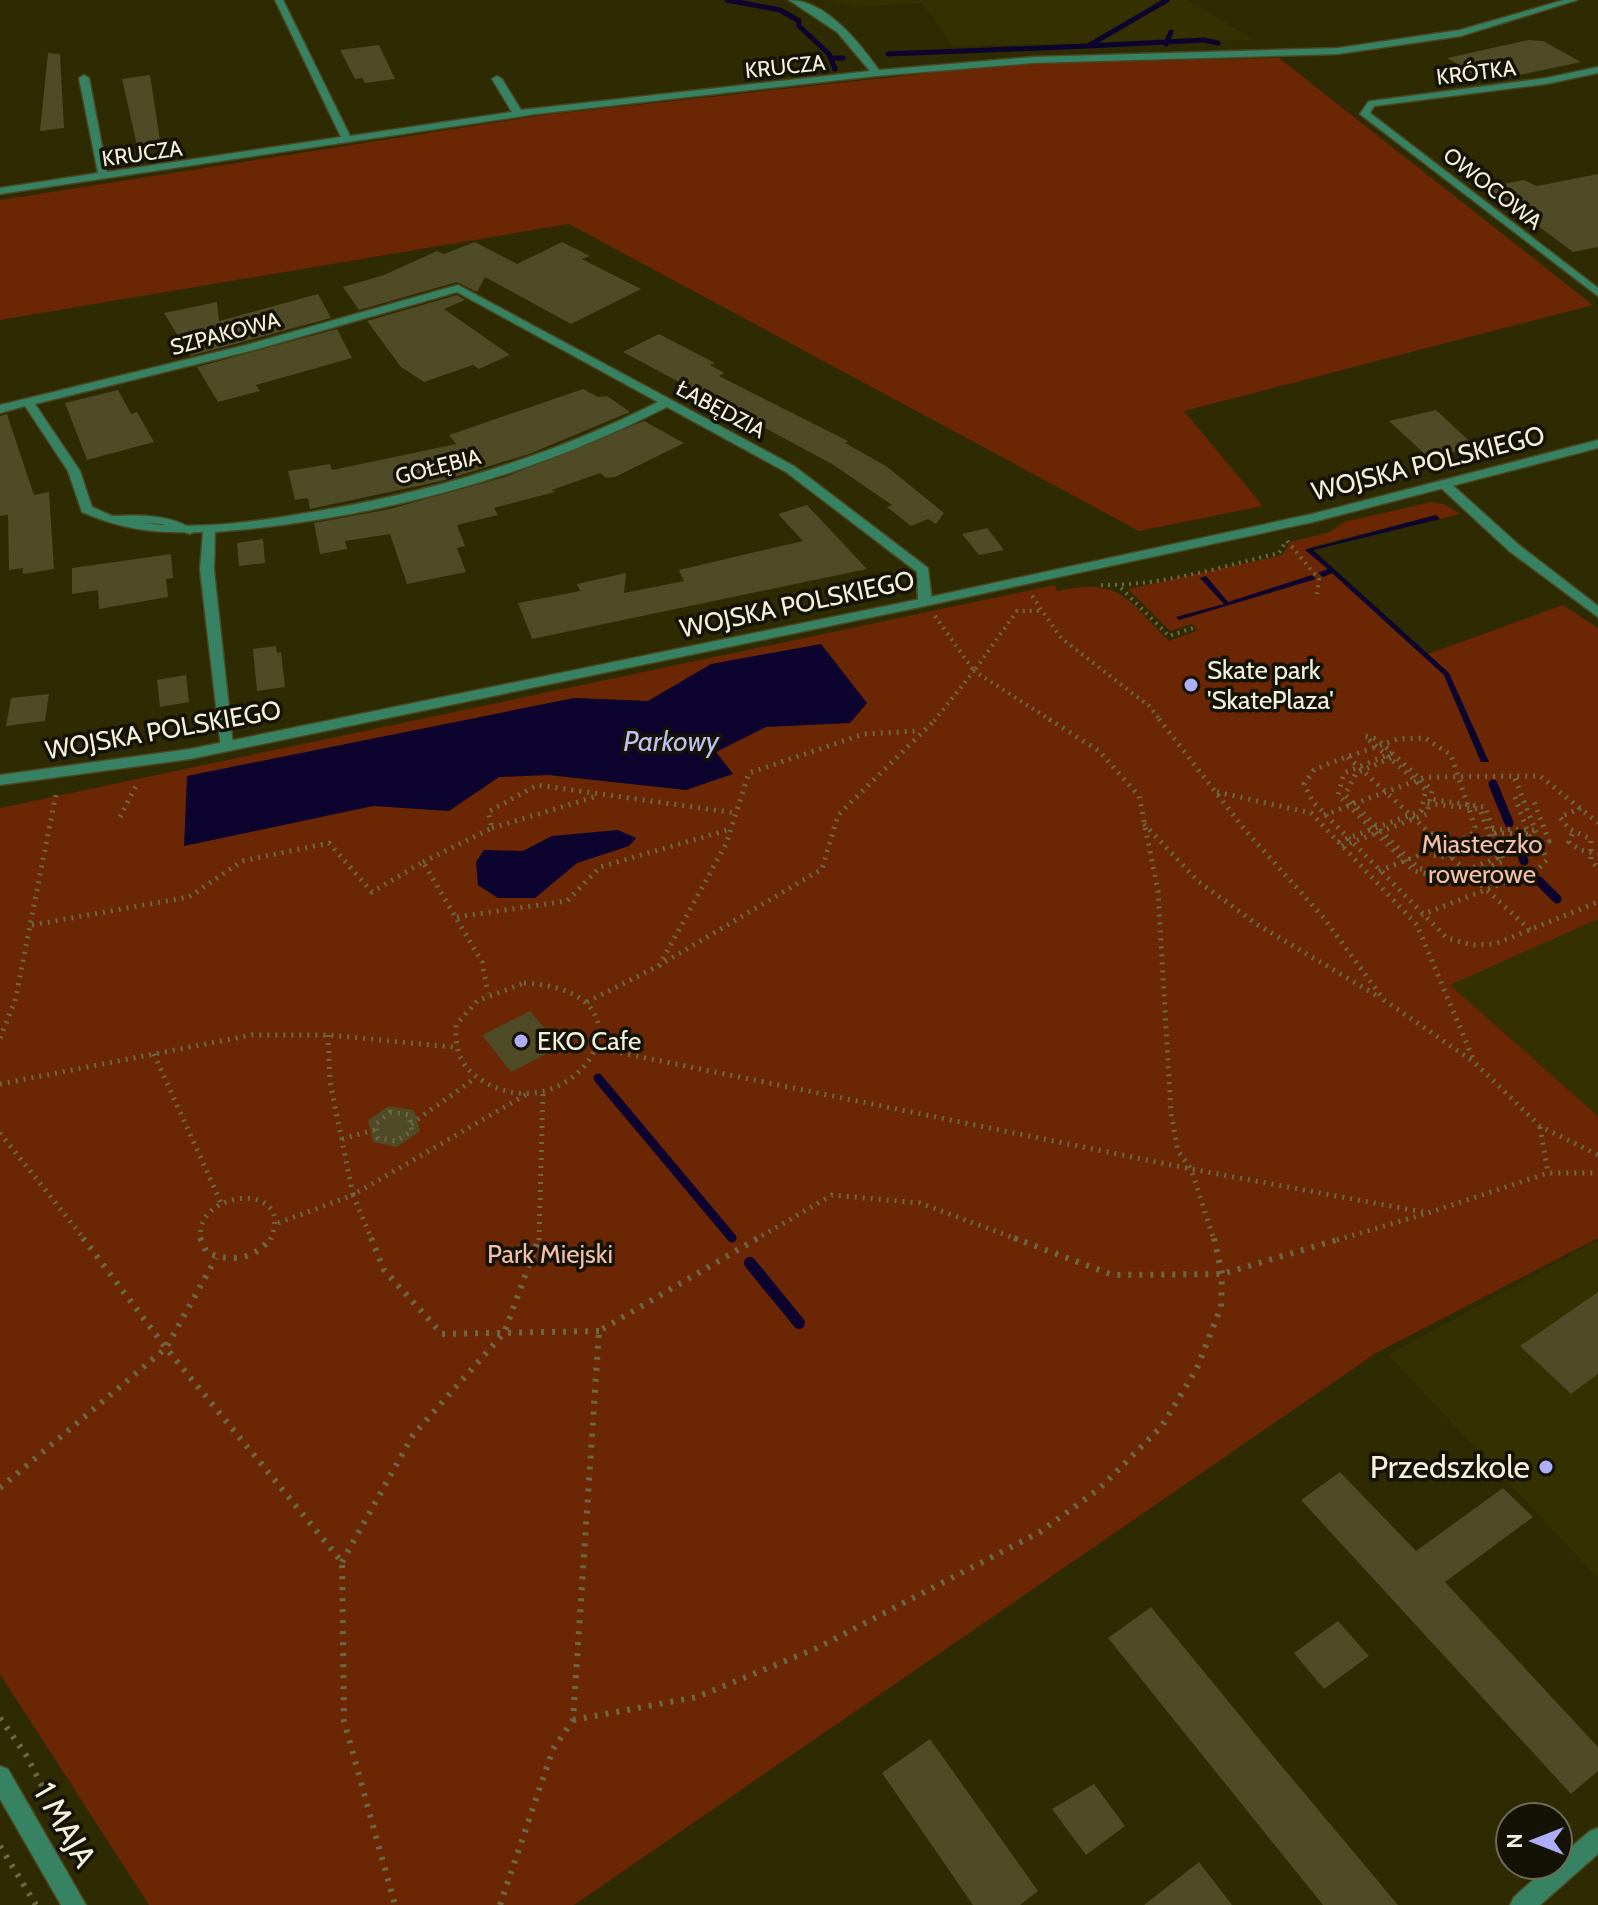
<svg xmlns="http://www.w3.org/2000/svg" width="1598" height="1905" viewBox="0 0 1598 1905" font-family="Cabin,sans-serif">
  <rect width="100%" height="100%" fill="#2e2a02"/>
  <path fill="#353000" d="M 827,0 L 1189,0 L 1254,40 L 953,46 L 922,3 L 854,7 Z
    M 1598,919 L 1598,1116 L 1449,984 Z
    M 1598,1240 L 1598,1578 L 1388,1355 Z"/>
  <path fill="#6b2703" d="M 1279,58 L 1593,305 L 1184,411 L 1263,506 L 1139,531 L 569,224 L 0,320 L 0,200 L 544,115 L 1014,64 Z
    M 1431,502 L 1444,504 L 1460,514 L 1440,519 L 1436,515 L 1307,548 L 1328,570 L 1319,574 L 1323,577 L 1332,573 L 1444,675 L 1481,762 L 1488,762 L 1437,662 L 1428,654 L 1563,605 L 1598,628 L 1598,919 L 1450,985 L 1598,1116 L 1598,1238 L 1376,1353 L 574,1905 L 149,1905 L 0,1674 L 0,808 L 1055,585 L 1057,591 C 1120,577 1127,599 1169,641 L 1198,630 L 1192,624 L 1170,631 L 1128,589 L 1282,555 L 1290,542 L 1330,532 L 1344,522 Z"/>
  <path fill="#0c032f" d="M 1436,515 L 1440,519 L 1313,550 L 1449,673 L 1489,762 L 1481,762 L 1444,675 L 1332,573 L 1323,577 L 1318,573 L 1328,569 L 1305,550 Z
    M 1312,575 L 1316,579 L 1179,620 L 1176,617 L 1224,604 L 1200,578 L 1206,576 L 1228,602 Z
    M 821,644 L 867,703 L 850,723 L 766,727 L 716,752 L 733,774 L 686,790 L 548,775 L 499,777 L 449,811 L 373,806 L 184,846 L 187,776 L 574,698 L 648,701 L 711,664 Z
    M 618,830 L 636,838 L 629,846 L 577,863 L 535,898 L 498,898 L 478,885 L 476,862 L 484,850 L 523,851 L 552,836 Z"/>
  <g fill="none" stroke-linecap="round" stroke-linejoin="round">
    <path stroke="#0c032f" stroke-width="5" d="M 727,0 L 780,10 L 799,21 L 799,26 L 829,54 L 835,69
      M 1166,44 L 1171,32
      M 1088,46 L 1204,40 L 1218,43
      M 888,54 L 1088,46 L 1167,0
      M 831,58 L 843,58"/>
    <path stroke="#0c032f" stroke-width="9" d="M 1493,784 L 1509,823
      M 1516,839 L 1524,861
      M 1539,881 L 1557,899
      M 598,1078 L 732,1238"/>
    <path stroke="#0c032f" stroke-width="12" d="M 750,1263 L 799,1323"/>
  </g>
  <path fill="#4f4b26" d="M 1528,40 L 1543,41 L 1581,62 L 1486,82 L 1447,58 Z
    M 379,45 L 395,79 L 365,83 L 362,78 L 355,79 L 340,50 Z
    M 48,53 L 60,54 L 64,128 L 40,131 Z
    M 150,75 L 161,147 L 138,150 L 122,79 Z
    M 1598,174 L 1598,247 L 1573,252 L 1486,187 L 1524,180 L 1537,186 Z
    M 475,242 L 517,264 L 562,242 L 590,256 L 582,259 L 641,289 L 571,324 L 485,277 L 477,292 L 457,282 L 359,310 L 343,287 L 384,275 L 437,251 L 444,254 Z
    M 318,294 L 331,318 L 190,356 L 164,313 L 217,302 L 219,321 Z
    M 457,295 L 465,300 L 444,309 L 510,355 L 479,369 L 473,365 L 424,382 L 401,367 L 367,321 Z
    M 337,329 L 352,358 L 256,385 L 260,391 L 218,402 L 197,367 Z
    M 659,334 L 715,363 L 710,365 L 724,373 L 719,376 L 848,441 L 845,443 L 886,466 L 944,513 L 936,524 L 928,519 L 911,526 L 887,507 L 892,505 L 832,464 L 623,352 Z
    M 583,389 L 598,397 L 607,396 L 630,412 L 529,454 L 441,481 L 310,509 L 308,498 L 295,500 L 288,471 L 330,464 L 332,470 L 456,444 L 449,435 Z
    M 118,390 L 131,414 L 137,412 L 154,442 L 87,460 L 65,403 Z
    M 1436,410 L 1476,447 L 1429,458 L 1389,421 Z
    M 7,414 L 34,495 L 49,492 L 54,569 L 23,574 L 23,568 L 9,570 L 8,515 L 0,516 L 0,416 Z
    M 644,421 L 684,443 L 615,477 L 606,478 L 600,473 L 552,490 L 555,492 L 494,508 L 498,515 L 457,525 L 465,546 L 457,548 L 466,572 L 407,584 L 390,534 L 345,541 L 347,549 L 320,554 L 314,523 L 390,509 L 505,477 Z
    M 807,505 L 867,569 L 532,639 L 518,603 L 580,591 L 577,584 L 626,573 L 624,593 L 684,581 L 679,570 L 803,541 L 778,514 Z
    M 987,528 L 1004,550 L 979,555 L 962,534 Z
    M 263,539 L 265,563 L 239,566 L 237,543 Z
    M 171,554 L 173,578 L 166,579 L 168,597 L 99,609 L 98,590 L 72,594 L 72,568 Z
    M 276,646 L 277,653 L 281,652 L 285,687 L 257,691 L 253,649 Z
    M 186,675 L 189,702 L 160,707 L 157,680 Z
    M 49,694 L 45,721 L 6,726 L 11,698 Z
    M 530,1011 L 560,1047 L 511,1072 L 482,1035 Z
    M 389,1106 L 414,1110 L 420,1131 L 397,1147 L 373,1142 L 368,1120 Z
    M 1598,1292 L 1598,1374 L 1571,1394 L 1520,1346 Z
    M 1340,1472 L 1416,1551 L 1503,1488 L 1533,1517 L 1445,1582 L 1598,1747 L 1598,1771 L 1571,1794 L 1301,1500 Z
    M 1151,1607 L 1264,1745 L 1398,1905 L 1323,1905 L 1108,1638 Z
    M 1338,1621 L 1369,1656 L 1324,1689 L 1294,1653 Z
    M 930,1739 L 1038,1891 L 1020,1905 L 973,1905 L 882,1773 Z
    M 1094,1784 L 1125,1826 L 1086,1855 L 1052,1809 Z
    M 1199,1862 L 1232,1905 L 1144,1905 Z"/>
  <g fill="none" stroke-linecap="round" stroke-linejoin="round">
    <defs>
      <path id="service" d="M 112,516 C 139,515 172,514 195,531 L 190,534 L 162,524 L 109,521 L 109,517 Z"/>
      <path id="minor" d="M 275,0 L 283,0 L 350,136 L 512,112 L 492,79 L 497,76 L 502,79 L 521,110 L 870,71 L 837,32 L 789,0 C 826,0 859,42 879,70 L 1033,57 L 1338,48 L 1460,30 L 1564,0 L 1577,0 L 1461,36 L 1338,54 L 1033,63 L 876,76 L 536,114 L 0,194 L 0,188 L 98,173 L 79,78 L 84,75 L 89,78 L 107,172 L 341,137 Z
        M 1598,67 L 1598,73 L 1546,84 L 1374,106 L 1370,113 L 1598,288 L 1598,296 L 1360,114 L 1368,102 L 1371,101 L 1546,78 Z
        M 458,285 L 794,466 L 928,568 L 932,602 L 925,606 L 918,602 L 917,572 L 786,472 L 667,407 C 528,478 371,520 215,532 L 214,570 L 233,745 L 231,748 L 221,748 L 200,570 L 203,532 C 154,533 127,531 82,512 L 68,471 L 25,406 L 0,413 L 0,405 L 246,345 ZM 457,292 L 658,402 C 547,458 429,493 306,513 C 248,523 185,532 125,520 C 114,518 102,511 92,507 L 80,471 L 35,404 L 254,350 Z
        M 1444,480 L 1448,481 L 1519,545 L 1598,606 L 1598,617 L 1509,551 L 1440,487 L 1440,481 Z
        M 0,1766 L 8,1769 L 86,1905 L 61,1905 L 0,1799 Z
        M 1598,1828 L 1598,1854 L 1540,1905 L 1510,1905 L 1514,1897 L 1550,1865 L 1558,1865 L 1558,1858 L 1590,1831 Z"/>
      <path id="tertiary" d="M 1598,440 L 1598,448 L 1313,522 L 925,606 L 190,759 L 0,785 L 0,775 L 190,749 L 925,598 L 1312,514 Z"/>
    </defs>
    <use href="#service" stroke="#4a4621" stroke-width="3"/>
    <use href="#minor" stroke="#4a4621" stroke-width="3"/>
    <use href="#tertiary" stroke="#4a4621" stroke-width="3"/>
    <path stroke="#6c6846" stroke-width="4" stroke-dasharray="2 5" stroke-linecap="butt" d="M 1287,541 L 1319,579 L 1317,594
      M 1101,585 C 1162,586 1220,567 1279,553 L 1285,543
      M 1121,588 L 1169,636 L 1193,628
      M 1032,596 L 1061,638 L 1149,706 L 1161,721
      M 935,616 L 974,671 L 1017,611 L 1039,611
      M 934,721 L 974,671 L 1052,721"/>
    <path stroke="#6c6846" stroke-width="5" stroke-dasharray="2 6" stroke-linecap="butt" d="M 1049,719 L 1099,751 L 1139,796 L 1158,891 L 1171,1113 L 1178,1151 L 1191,1169 L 1214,1240
      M 1159,719 L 1245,830 L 1323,917 L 1384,1000 L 1474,1062 L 1540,1126 L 1598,1155
      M 1392,753 L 1344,773 L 1338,795 L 1414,871 L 1454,880 L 1504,861 L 1485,807 L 1430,799
      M 1348,757 L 1431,834
      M 1391,758 L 1356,773 L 1345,795 L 1418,868 L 1451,876 L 1497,858 L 1480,809 L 1423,803
      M 1217,792 L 1311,813 L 1417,925 L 1474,1061
      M 1515,797 L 1531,841 L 1549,841 L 1532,797
      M 1581,808 L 1560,817 L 1569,829 L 1591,839 L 1591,859 L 1598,869
      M 1324,815 L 1426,777 L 1540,776 L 1598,823
      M 120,817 L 137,784
      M 1144,824 L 1199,882 L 1258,925 L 1379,997
      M 492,828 L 598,796
      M 1492,829 L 1537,830
      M 1494,833 L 1529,834
      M 1431,834 L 1448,835 L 1459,846 L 1459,853 L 1449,858 L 1434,855 L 1423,843 Z
      M 1572,834 L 1569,842 L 1580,850 L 1598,854
      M 1338,842 L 1421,811 L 1426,790 L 1368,739
      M 1457,842 L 1473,833 L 1475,827 L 1451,755 L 1425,738 L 1398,739 L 1330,763 L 1314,770 L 1304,784 L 1313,802 L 1447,938 L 1472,945 L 1495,944 L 1598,902
      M 1342,846 L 1427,814 L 1432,790 L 1377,739 L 1362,735
      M 1452,858 L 1530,930
      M 423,862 L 492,828 L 488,812 L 537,785 L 736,813
      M 1379,871 L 1427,852
      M 1421,915 L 1537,870 L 1547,860 L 1514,776
      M 457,917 L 567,901 L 600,867 L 731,829
      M 32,925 L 189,897 L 242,861 L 329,843 L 372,892 L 423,862 L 482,962 L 488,993
      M 659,966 L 726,844 L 749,773 L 864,734 L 919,731
      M 524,983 C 670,991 572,1136 483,1081 C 460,1067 455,1051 456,1025 L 477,1001 Z
      M 587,1002 L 658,966 L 822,869 L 838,815 L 936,719
      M 328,1035 L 330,1082 L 353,1195 L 527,1094
      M 0,1038 L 15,1001 L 57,789
      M 597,1048 L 1191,1169 L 1428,1213 L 1548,1173 L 1598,1173
      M 154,1054 L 221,1203
      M 0,1084 L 252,1035 L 328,1035 L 453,1047
      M 390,1112 L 409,1115 L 412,1131 L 396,1141 L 378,1138 L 376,1124 Z
      M 411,1124 L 474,1079
      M 1540,1127 L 1548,1173
      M 0,1133 L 85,1240
      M 342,1139 L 377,1129
      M 278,1223 L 353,1195 L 372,1240
      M 201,1240 C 192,1189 298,1180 270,1240
      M 539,1240 L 543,1091
      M 755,1240 L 832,1195 L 920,1203 L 1019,1240
      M 1337,1240 L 1428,1213"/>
    <path stroke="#6c6846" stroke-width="6" stroke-dasharray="3 8" stroke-linecap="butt" d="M 83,1238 L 166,1348 L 342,1562 L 344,1721 L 395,1905
      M 200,1238 L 207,1253 C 233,1262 253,1260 271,1238
      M 371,1238 L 384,1270 L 442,1334 L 599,1331
      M 1014,1238 L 1113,1275 L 1222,1274 L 1343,1238
      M 0,1488 L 166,1348 L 216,1258
      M 342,1562 L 413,1435 L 504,1333 L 539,1238
      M 0,1718 L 26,1755 L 78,1855
      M 573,1720 L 697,1697 L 817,1648 L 1040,1532 L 1099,1489 L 1162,1426 L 1197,1368 L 1221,1307 L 1222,1274 L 1214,1238
      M 0,1846 L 36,1905
      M 500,1905 L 553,1749 L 573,1720 L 599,1331 L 758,1238"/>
    <use href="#service" fill="#378262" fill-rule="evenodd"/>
    <use href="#minor" fill="#378262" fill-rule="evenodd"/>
    <use href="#tertiary" fill="#378262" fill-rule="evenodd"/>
  </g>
  <g fill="#aeaefb" stroke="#141204" stroke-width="3">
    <circle cx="1191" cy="685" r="8"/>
    <circle cx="521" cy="1041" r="8"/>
    <circle cx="1546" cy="1467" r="8"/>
  </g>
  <g text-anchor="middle" stroke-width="7" stroke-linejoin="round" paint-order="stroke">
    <g font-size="22" fill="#f3f1dc" stroke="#141204">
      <text transform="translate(785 66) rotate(-6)" y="8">KRUCZA</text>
      <text transform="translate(1476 72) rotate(-7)" y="8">KRÓTKA</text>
      <text transform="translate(142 153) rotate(-8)" y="8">KRUCZA</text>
      <text transform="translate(1493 188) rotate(38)" y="8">OWOCOWA</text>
      <text transform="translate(225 333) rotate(-15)" y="8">SZPAKOWA</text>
      <text transform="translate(721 409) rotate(28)" y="8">ŁABĘDZIA</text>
      <text transform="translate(438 466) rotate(-14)" y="8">GOŁĘBIA</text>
    </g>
    <g font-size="26" fill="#f3f1dc" stroke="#141204">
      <text transform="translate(1428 463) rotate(-14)" y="9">WOJSKA POLSKIEGO</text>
      <text transform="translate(797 604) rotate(-12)" y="9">WOJSKA POLSKIEGO</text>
      <text transform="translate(163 730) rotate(-10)" y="9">WOJSKA POLSKIEGO</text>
    </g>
    <g font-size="26" fill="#f3f1dc" stroke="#141204" text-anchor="start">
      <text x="1207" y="679">Skate park<tspan x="1207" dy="30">'SkatePlaza'</tspan></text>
      <text x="537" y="1050">EKO Cafe</text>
    </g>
    <g font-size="26" fill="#f4bfaa" stroke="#141204">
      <text x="1482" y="853">Miasteczko<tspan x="1482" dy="30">rowerowe</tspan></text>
      <text x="550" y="1263">Park Miejski</text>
    </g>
    <g font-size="28" font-style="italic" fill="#bfc1f1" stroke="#141204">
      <text x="671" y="751">Parkowy</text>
    </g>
    <g font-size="32" fill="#f3f1dc" stroke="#141204" text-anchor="end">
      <text x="1530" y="1478">Przedszkole</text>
    </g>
    <g font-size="32" fill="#f3f1dc" stroke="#141204">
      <text transform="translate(65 1825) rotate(60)" y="11">1 MAJA</text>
    </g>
  </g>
  <g transform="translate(1534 1841) rotate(270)"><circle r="38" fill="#141204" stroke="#6d6b5a" stroke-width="2"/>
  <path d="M0-6L14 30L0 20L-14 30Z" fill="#aeaefb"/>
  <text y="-12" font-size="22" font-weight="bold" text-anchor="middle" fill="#f3f1dc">N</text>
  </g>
</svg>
